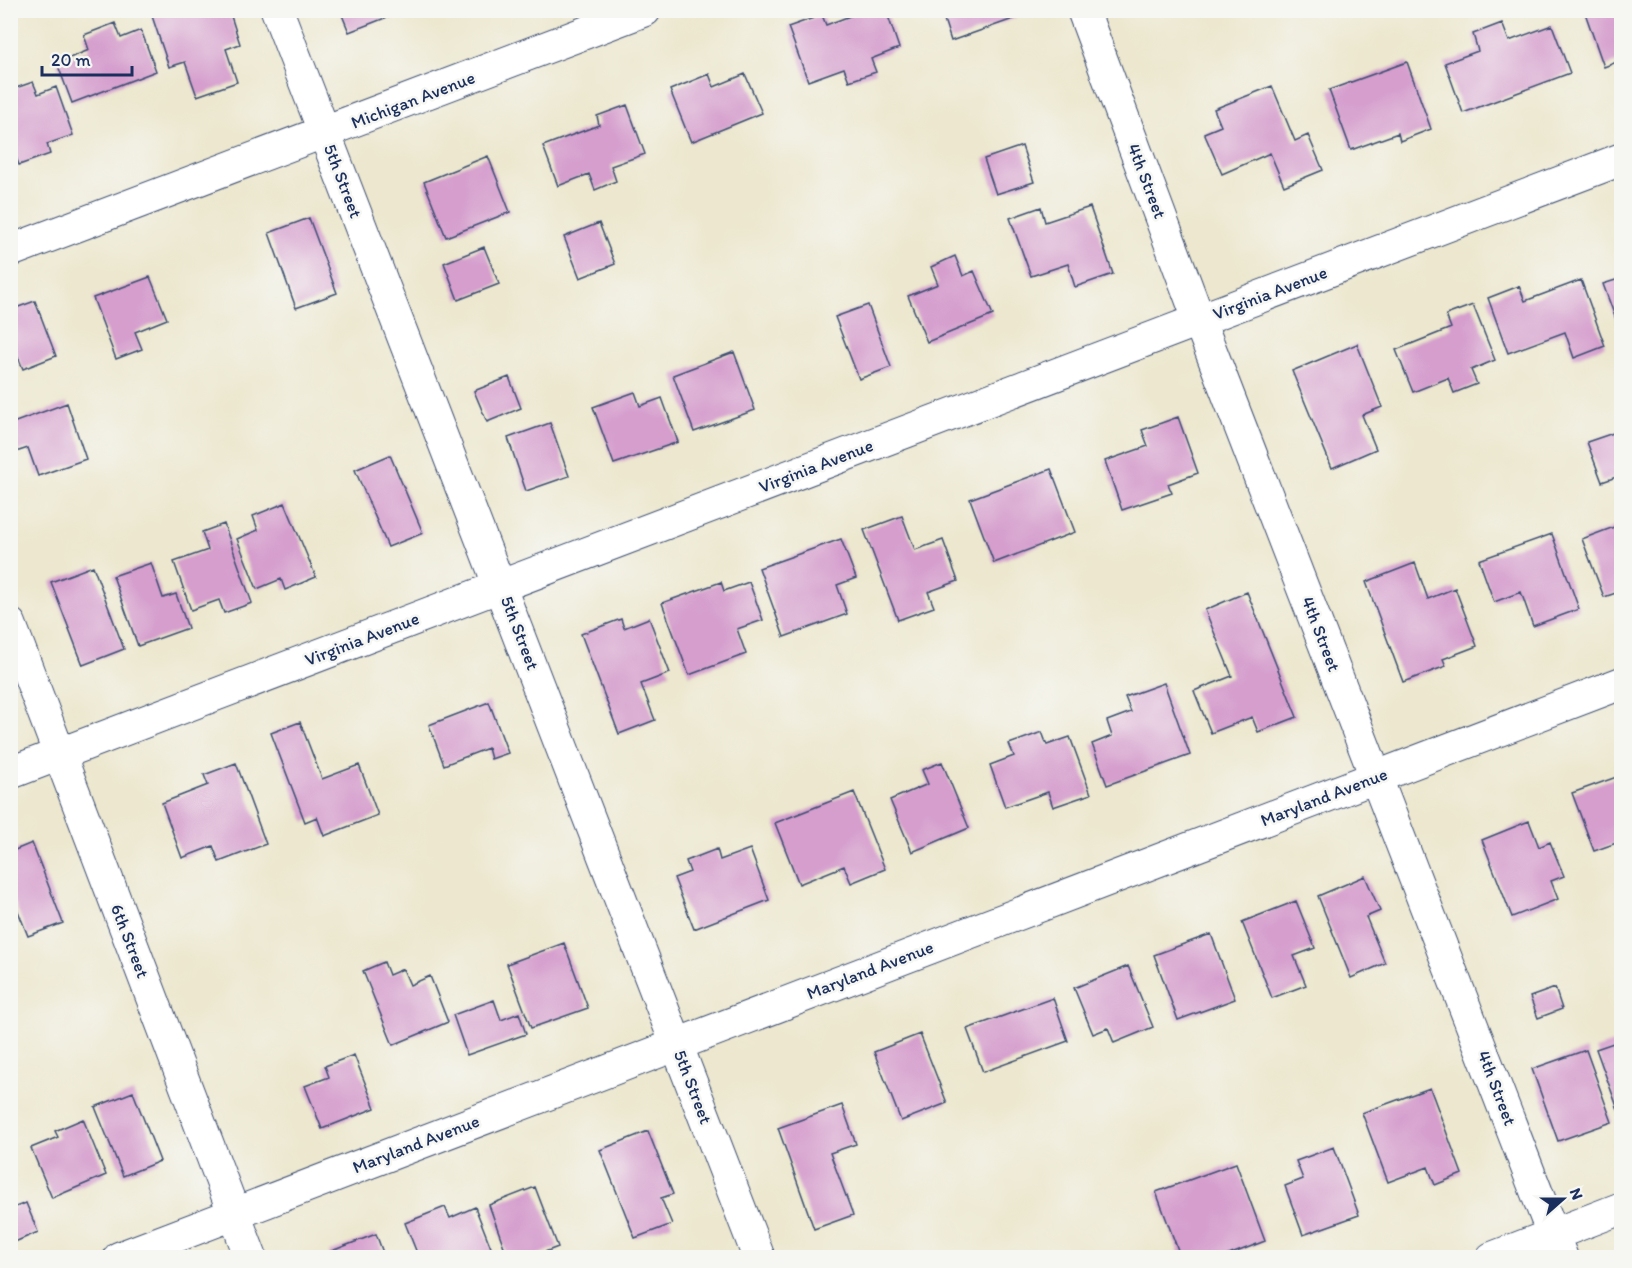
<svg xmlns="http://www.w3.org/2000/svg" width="1632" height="1268" viewBox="0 0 1632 1268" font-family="Itim,sans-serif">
  <rect width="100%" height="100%" fill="#f6f6f2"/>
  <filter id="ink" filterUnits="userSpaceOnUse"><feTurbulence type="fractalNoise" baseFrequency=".0167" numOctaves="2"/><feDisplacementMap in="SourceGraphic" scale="12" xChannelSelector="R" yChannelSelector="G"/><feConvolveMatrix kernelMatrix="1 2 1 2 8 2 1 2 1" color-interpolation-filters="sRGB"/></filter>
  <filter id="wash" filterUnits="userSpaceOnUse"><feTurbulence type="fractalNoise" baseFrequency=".008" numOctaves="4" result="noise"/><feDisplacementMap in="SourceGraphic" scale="24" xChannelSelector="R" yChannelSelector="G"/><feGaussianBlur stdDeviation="1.35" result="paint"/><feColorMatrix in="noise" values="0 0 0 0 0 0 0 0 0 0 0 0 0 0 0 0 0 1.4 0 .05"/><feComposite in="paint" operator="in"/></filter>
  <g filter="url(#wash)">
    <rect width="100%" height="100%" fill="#ece7ce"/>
    <g id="blocks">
      <path fill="#d59ecd" d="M 167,10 L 229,10 L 240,44 L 226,49 L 237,82 L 197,96 L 185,62 L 169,67 L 152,16 Z
        M 340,10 L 403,10 L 403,11 L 349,32 Z
        M 866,10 L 886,10 L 899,48 L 871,59 L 876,72 L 849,81 L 844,68 L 808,81 L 788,27 L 822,15 L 826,25 Z
        M 941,10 L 1014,10 L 1016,18 L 951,41 Z
        M 1584,10 L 1622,10 L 1622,60 L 1604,67 Z
        M 115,23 L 121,38 L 141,30 L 156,71 L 72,103 L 57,63 L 89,50 L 84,35 Z
        M 1502,23 L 1509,41 L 1552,25 L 1570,73 L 1463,113 L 1445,63 L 1478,51 L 1473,34 Z
        M 1407,62 L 1431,129 L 1400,141 L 1398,133 L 1351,150 L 1329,90 Z
        M 709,74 L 714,87 L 745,74 L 762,113 L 691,142 L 670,90 Z
        M 33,82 L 38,94 L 56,87 L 73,135 L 47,144 L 50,154 L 19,165 L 10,141 L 10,90 Z
        M 1272,86 L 1295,141 L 1308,135 L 1323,170 L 1284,186 L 1270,153 L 1222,174 L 1204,133 L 1221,126 L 1214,109 Z
        M 627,105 L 645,154 L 611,166 L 616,181 L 595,190 L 589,174 L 558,186 L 543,146 L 599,125 L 597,116 Z
        M 1022,146 L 1034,182 L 996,194 L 984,159 Z
        M 488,156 L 510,212 L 446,237 L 424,182 Z
        M 1041,207 L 1045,222 L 1090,207 L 1113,274 L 1075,287 L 1068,264 L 1031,276 L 1010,218 Z
        M 309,218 L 337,293 L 296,308 L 269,233 Z
        M 599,223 L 615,264 L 580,278 L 564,237 Z
        M 484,247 L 499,284 L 458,300 L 444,263 Z
        M 955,256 L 963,276 L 974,271 L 993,315 L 927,342 L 908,296 L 938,284 L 931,267 Z
        M 150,277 L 167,319 L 135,332 L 142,349 L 116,359 L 93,298 Z
        M 1622,278 L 1622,333 L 1621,333 L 1603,284 Z
        M 1581,280 L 1605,346 L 1574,358 L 1565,332 L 1508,353 L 1488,298 L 1519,286 L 1525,301 Z
        M 35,301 L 56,356 L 23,369 L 16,352 L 10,354 L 10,310 Z
        M 868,305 L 891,367 L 859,379 L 835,317 Z
        M 1473,305 L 1495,360 L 1471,370 L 1477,384 L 1454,393 L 1448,378 L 1413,392 L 1396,350 L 1451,328 L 1446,315 Z
        M 1357,344 L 1382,407 L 1362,415 L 1376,449 L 1332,468 L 1292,371 Z
        M 734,352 L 755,410 L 694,432 L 673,375 Z
        M 509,377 L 521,408 L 487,422 L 474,391 Z
        M 635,392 L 640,406 L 662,398 L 678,442 L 614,464 L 593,407 Z
        M 67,403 L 86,459 L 38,476 L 28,448 L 16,452 L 10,437 L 10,424 Z
        M 1178,417 L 1198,473 L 1168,484 L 1172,493 L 1122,510 L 1105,461 L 1148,446 L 1142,430 Z
        M 550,423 L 569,476 L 526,491 L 508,438 Z
        M 1622,430 L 1622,475 L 1602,482 L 1587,442 Z
        M 390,455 L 423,533 L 388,547 L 355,470 Z
        M 1051,469 L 1075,532 L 994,563 L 970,499 Z
        M 285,503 L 316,577 L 285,590 L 281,579 L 257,589 L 237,539 L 258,530 L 253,516 Z
        M 902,516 L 915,550 L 943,540 L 958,581 L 928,592 L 934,607 L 898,620 L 864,530 Z
        M 224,524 L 252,603 L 224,613 L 219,600 L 191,610 L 174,562 L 208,550 L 202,532 Z
        M 1622,524 L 1622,591 L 1604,597 L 1582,539 Z
        M 1552,534 L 1579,609 L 1533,626 L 1521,592 L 1494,602 L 1479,560 Z
        M 841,539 L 856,578 L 837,585 L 847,614 L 784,637 L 759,568 Z
        M 151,563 L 163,598 L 176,594 L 188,628 L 138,646 L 113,576 Z
        M 1415,563 L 1428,599 L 1455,588 L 1477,646 L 1443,659 L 1446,666 L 1403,682 L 1366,582 Z
        M 93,566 L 124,649 L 83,665 L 51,582 Z
        M 721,582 L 724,591 L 749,582 L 763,620 L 737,629 L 746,654 L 689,675 L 662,603 Z
        M 1247,592 L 1297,717 L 1258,732 L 1252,717 L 1211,733 L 1194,691 L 1232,676 L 1205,610 Z
        M 649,618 L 670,673 L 641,684 L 655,720 L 619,734 L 581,634 L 621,619 L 624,628 Z
        M 1164,683 L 1190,755 L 1107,785 L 1092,744 L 1112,736 L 1107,721 L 1131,712 L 1125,697 Z
        M 489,702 L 508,753 L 491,759 L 488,748 L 444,765 L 429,725 Z
        M 300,722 L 322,779 L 359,765 L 378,815 L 324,836 L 317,817 L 305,822 L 271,733 Z
        M 1042,732 L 1047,745 L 1070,737 L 1091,794 L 1053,807 L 1048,792 L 1005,807 L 990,765 L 1014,756 L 1009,744 Z
        M 942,762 L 969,828 L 912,852 L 890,800 L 928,784 L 922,770 Z
        M 236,763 L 266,844 L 219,862 L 213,846 L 182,858 L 162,803 L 208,785 L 204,775 Z
        M 1622,775 L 1622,841 L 1594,851 L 1572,793 Z
        M 854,792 L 885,869 L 851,883 L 844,866 L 799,884 L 775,823 Z
        M 1529,821 L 1539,847 L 1550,842 L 1564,876 L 1551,881 L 1558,899 L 1512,917 L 1482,840 Z
        M 32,843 L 63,923 L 28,936 L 10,891 L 10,852 Z
        M 717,849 L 720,860 L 750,849 L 769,900 L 694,929 L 674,878 L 690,872 L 686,861 Z
        M 1365,876 L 1380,911 L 1366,917 L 1385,963 L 1351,978 L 1318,896 Z
        M 1296,901 L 1315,948 L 1294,956 L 1306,985 L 1272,998 L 1242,922 Z
        M 1211,934 L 1235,999 L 1178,1020 L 1154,955 Z
        M 564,943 L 588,1008 L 531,1028 L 507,964 Z
        M 384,962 L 389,975 L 403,969 L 410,985 L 430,976 L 448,1022 L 393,1045 L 363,971 Z
        M 1128,966 L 1153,1027 L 1114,1043 L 1108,1028 L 1093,1034 L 1074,988 Z
        M 1555,988 L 1562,1009 L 1538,1018 L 1530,997 Z
        M 1053,998 L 1068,1041 L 983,1072 L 967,1029 Z
        M 494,1000 L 501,1020 L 519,1013 L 526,1034 L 467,1055 L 453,1015 Z
        M 920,1034 L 947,1103 L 901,1121 L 874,1052 Z
        M 1622,1040 L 1622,1111 L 1619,1112 L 1596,1049 Z
        M 1586,1050 L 1612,1122 L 1558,1141 L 1532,1069 Z
        M 354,1055 L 375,1108 L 322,1129 L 305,1086 L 329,1077 L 325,1066 Z
        M 1430,1088 L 1462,1174 L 1435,1185 L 1428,1167 L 1388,1182 L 1362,1113 Z
        M 133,1092 L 160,1161 L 123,1176 L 95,1107 Z
        M 842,1105 L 856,1144 L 830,1153 L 853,1215 L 814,1229 L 778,1128 Z
        M 83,1119 L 106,1175 L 52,1198 L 31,1148 L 58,1137 L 55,1131 Z
        M 648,1131 L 673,1194 L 661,1198 L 672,1224 L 635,1238 L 600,1150 Z
        M 1334,1147 L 1359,1215 L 1303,1235 L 1285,1186 L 1303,1179 L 1296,1161 Z
        M 1236,1163 L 1265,1241 L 1221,1258 L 1181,1258 L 1156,1192 Z
        M 535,1187 L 558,1247 L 529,1258 L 508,1258 L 489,1205 Z
        M 26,1203 L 38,1232 L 10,1244 L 10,1209 Z
        M 445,1207 L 450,1218 L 475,1207 L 495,1258 L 419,1258 L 405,1223 Z
        M 376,1234 L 385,1258 L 331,1258 L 329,1252 Z"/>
    </g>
  </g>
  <g filter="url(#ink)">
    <use href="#blocks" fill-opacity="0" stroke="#3a4b6f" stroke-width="1.5"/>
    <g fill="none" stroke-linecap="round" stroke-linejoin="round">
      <defs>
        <path id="minor" d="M 277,10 L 759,1258
          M 1083,10 L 1199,320 L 1562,1258
          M 10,251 L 645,10
          M 10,624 L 251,1258
          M 10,773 L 1622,159
          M 119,1258 L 1622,683
          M 1492,1258 L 1622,1208"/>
      </defs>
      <use href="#minor" stroke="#3a4b6f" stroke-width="34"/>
      <use href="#minor" stroke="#fff" stroke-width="32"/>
    </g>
  </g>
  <g text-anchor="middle" stroke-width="5" stroke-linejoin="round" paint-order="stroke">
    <g font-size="18" fill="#1b2f5e" stroke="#f6f6f2">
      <text transform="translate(413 100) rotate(-21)" y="6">Michigan Avenue</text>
      <text transform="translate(343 181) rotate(69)" y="6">5th Street</text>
      <text transform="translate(1147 181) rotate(69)" y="6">4th Street</text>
      <text transform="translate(1270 293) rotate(-21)" y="6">Virginia Avenue</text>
      <text transform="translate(816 466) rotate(-21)" y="6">Virginia Avenue</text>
      <text transform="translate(520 633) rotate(69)" y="6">5th Street</text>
      <text transform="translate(1321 634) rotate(69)" y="6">4th Street</text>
      <text transform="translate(362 639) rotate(-21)" y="6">Virginia Avenue</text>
      <text transform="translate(1324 797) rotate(-21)" y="6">Maryland Avenue</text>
      <text transform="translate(130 941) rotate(69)" y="6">6th Street</text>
      <text transform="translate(870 970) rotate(-21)" y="6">Maryland Avenue</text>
      <text transform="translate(693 1087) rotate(69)" y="6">5th Street</text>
      <text transform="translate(1497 1088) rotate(69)" y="6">4th Street</text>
      <text transform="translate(416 1144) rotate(-21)" y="6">Maryland Avenue</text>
    </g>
  </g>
  <rect width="1632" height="1268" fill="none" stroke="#f6f6f2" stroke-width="36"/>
  <g transform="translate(1563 1199) rotate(69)" stroke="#f6f6f2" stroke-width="4.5" paint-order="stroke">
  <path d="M0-4.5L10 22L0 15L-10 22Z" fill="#1b2f5e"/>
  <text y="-9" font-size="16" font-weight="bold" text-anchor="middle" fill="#1b2f5e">N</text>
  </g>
  <path d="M42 66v9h90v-9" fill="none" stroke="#1b2f5e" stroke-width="3"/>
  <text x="51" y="66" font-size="18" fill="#1b2f5e" stroke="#f6f6f2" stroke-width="4.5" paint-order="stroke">20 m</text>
</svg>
